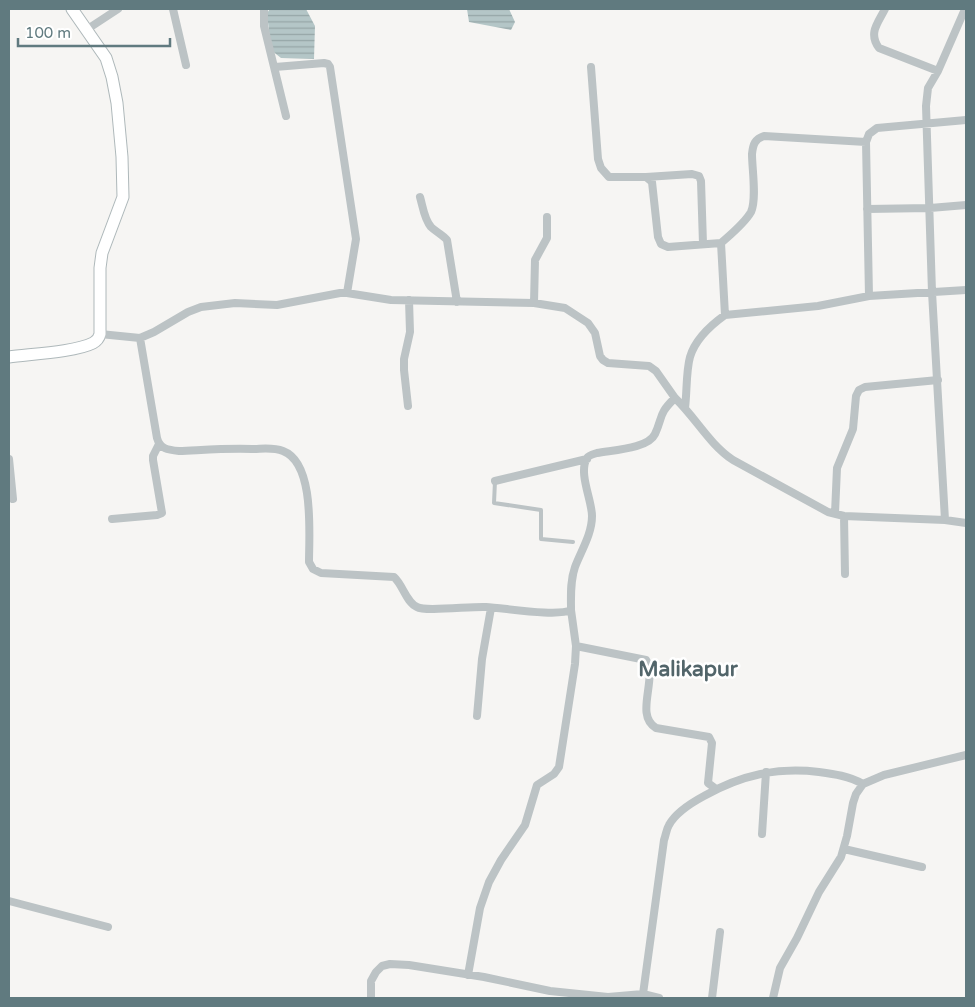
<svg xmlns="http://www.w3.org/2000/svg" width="975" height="1007" viewBox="0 0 975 1007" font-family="'Varela Round',sans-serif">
  <defs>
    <pattern id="water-rules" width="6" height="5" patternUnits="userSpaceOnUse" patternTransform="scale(1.25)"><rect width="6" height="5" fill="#b4c6c7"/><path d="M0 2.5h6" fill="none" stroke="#96a6a7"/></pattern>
  </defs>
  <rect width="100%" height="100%" fill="#f6f5f3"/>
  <path fill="url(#water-rules)" d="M 270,9 L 306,9 L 315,26 L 314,59 L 281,58 L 271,50 L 267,13 Z
    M 467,9 L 509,9 L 515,22 L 511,30 L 469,22 Z"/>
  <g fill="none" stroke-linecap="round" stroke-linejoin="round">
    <defs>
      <path id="secondary" d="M 9,357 C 31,354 75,352 93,343 C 97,341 99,338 100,334 L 100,268 L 102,253 L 123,197 L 122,157 L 117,103 L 112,77 L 106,58 L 72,9"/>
    </defs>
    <use href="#secondary" stroke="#aeb8ba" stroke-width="13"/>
    <path stroke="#bcc3c5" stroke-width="4" d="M 495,481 L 494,503 L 541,510 L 541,539 L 573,542"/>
    <path stroke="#bcc3c5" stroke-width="8" d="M 173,9 L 186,65
      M 264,9 L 264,26 L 286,116
      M 885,9 C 878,23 868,33 879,48 L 938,71
      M 965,9 L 938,71 L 928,88 L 926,106 L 932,292 L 945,520 L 966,523
      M 86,30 L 118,9
      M 275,67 L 324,63 L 328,64 L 330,67 L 356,239 L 347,293
      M 591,67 L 598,159 L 601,168 L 609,177 L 646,177 L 652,182 L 658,237 L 661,244 L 668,247 L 721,243 C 731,234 744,224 751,212 C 757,199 752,169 752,154 C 753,144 755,139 764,136 L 866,142
      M 646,177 L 692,174 L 699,176 L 701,181 L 703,244
      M 420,197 C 423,207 424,219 431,227 C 436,232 442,234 447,240 L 457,302
      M 867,209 L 930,208 L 966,205
      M 721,243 L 725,315
      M 869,296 L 866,142 L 869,134 L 877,128 L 966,120
      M 534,303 L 535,260 L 547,238 L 547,217
      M 100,334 L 140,338 L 157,438 C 160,449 168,450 179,451 C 203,450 228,448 252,449 C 262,449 273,447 283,451 C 315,463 309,535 309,562 L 313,569 L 321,573 L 394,577 C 403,585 406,602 417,607 C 425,612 472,606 486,607 C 505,608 557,617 571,610 C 571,596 570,581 575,567 C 581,551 592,534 592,516 C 592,500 578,473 587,458 C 589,455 594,454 597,453 C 612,450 648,449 655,434 C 663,417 658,414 675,398 C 696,418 709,444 733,460 L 828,512 L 844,516 L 945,520
      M 140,338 L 154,332 L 188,312 L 201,307 L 235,303 L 277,305 L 340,293 L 347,293 L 391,300 L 534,303 L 565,308 L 588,323 L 595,333 L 600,356 L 603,360 L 608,363 L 649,366 L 656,371 L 675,398
      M 408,406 L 404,370 L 404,359 L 410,332 L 409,300
      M 685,408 C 687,393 686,371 690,357 C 695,340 711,325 725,315 L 818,306 L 869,296 L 966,290
      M 9,459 L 13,499
      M 495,481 L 587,459
      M 835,513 L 837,468 L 853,429 L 856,396 L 859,390 L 865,387 L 938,380
      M 844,516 L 845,574
      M 112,519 L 157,515 L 162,513 L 153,460 L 153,456 L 159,444
      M 576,646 L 646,660 C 658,679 634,715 656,728 L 709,737 L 712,743 L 708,783 L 716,789
      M 477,716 L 482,659 L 491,608
      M 762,834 L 766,772
      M 844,849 L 922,867
      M 9,901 L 108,927
      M 468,975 L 480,908 L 489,882 L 501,860 L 525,825 L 537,785 L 554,774 L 559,767 L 575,664 L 576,646 L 571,610
      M 643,994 L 664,840 C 666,835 666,830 669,825 C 676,812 691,803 704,796 C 741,775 777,767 819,772 C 834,774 849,776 863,784
      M 371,998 L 371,981 L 376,972 L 382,966 L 390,964 L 409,965 L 484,977 L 550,991 L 608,997 L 643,994 L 659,998
      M 712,998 L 720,932
      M 773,998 L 780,968 L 797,938 L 819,892 L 841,857 L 847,836 L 853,803 L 856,794 L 863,784 L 884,775 L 966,755"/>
    <use href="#secondary" stroke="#fff" stroke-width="11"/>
  </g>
  <g text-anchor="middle" stroke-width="5" stroke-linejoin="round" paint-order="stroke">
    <g font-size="21" font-weight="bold" fill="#52656a" stroke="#fff">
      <text x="688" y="676">Malikapur</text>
    </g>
  </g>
  <rect width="975" height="1007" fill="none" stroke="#607a7f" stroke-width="20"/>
  <path d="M18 38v8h152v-8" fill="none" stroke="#607a7f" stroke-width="2.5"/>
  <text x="25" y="38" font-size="15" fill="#607a7f" stroke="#ffffff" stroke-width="4" paint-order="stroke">100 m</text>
</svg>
